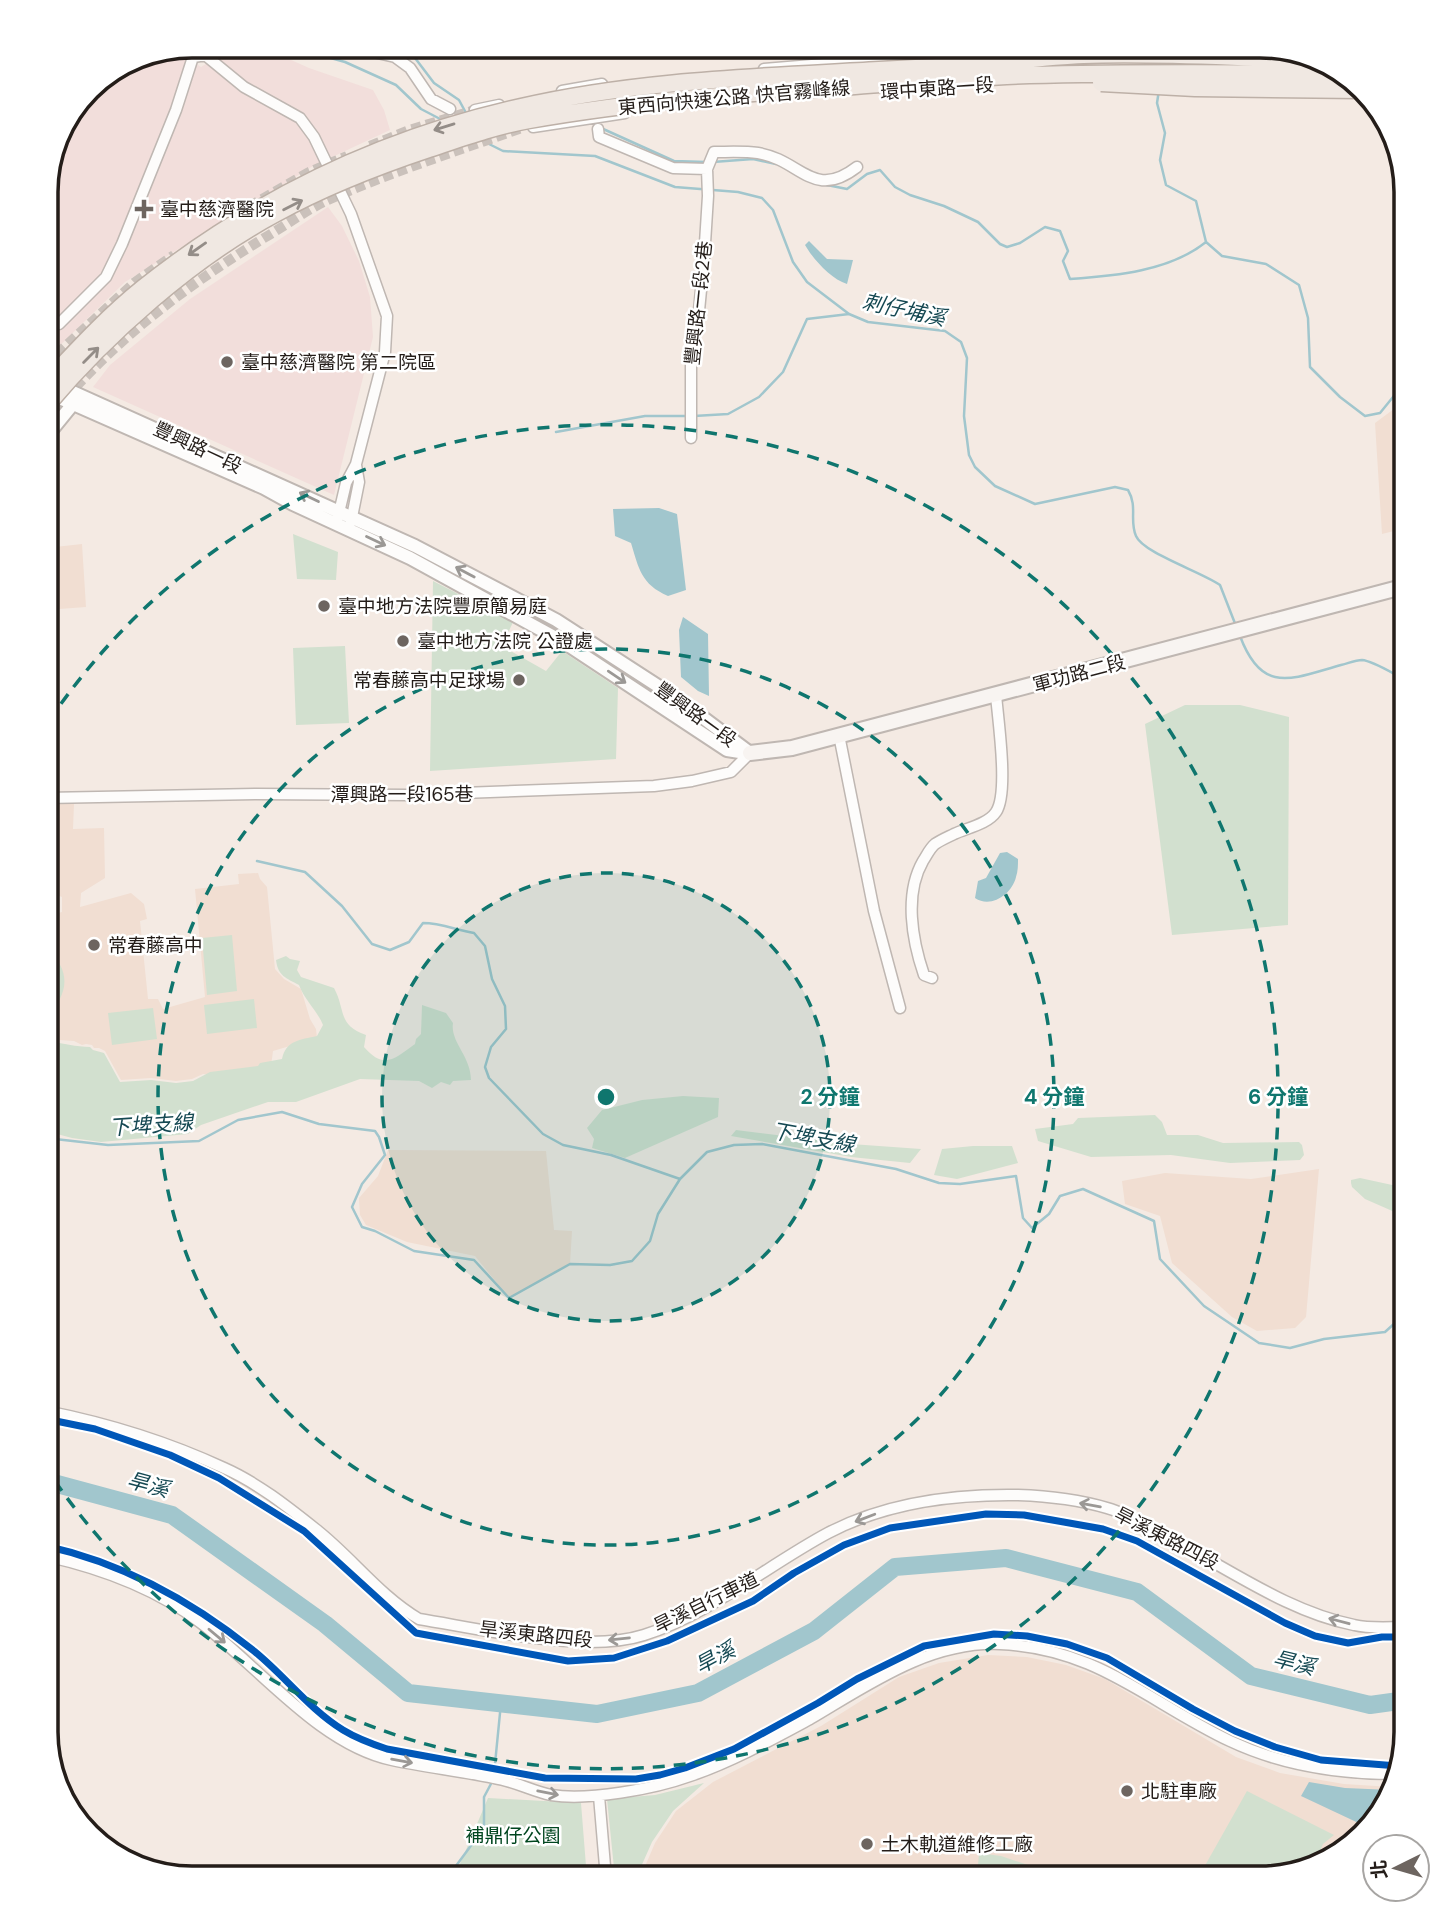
<svg xmlns="http://www.w3.org/2000/svg" width="1452" height="1924" viewBox="0 0 1452 1924" font-family="'DM Sans','Noto Sans TC',sans-serif">
  <rect width="100%" height="100%" fill="#f4eae3"/>
  <path fill="#f1ded2" d="M 1406,400 L 1406,528 L 1382,534 L 1375,423 Z
    M 82,544 L 86,607 L 46,610 L 46,548 Z
    M 46,804 L 74,804 L 73,829 L 104,828 L 105,878 L 81,893 L 80,907 L 131,893 L 144,904 L 147,919 L 140,921 L 148,999 L 158,999 L 163,1009 L 205,997 L 195,889 L 239,884 L 238,874 L 258,873 L 260,879 L 267,887 L 275,969 L 284,979 L 301,989 L 310,1019 L 316,1029 L 317,1038 L 273,1051 L 271,1066 L 212,1075 L 203,1074 L 192,1079 L 176,1081 L 151,1078 L 121,1080 L 105,1051 L 99,1048 L 94,1048 L 92,1045 L 86,1044 L 82,1045 L 74,1041 L 46,1039 L 46,916 L 62,912 L 62,897 L 52,893 L 46,895 Z
    M 388,1150 L 546,1151 L 554,1230 L 572,1231 L 570,1264 L 509,1298 L 475,1256 L 407,1242 L 366,1225 L 360,1215 L 359,1198 L 378,1176 Z
    M 1319,1169 L 1306,1317 L 1295,1328 L 1257,1331 L 1232,1317 L 1172,1263 L 1160,1216 L 1125,1204 L 1122,1181 L 1165,1173 L 1251,1179 Z
    M 988,1655 L 1027,1657 L 1066,1665 L 1105,1679 L 1236,1757 L 1280,1773 L 1344,1784 L 1392,1787 L 1387,1805 L 1341,1854 L 1261,1878 L 640,1878 L 655,1843 L 676,1811 L 713,1782 L 821,1726 L 899,1677 L 939,1663 Z"/>
  <path fill="#f2dedb" d="M 235,46 L 260,46 L 309,68 L 373,90 L 384,110 L 390,130 L 313,166 L 125,282 L 46,359 L 46,181 L 61,127 L 95,82 L 136,56 L 161,51 L 192,61 L 201,67 Z
    M 328,207 L 342,226 L 359,261 L 370,297 L 373,337 L 334,495 L 93,387 L 110,365 L 190,299 Z"/>
  <path fill="#d2e0cf" d="M 293,534 L 338,552 L 336,580 L 297,579 Z
    M 433,581 L 513,622 L 502,646 L 546,671 L 562,651 L 618,688 L 616,759 L 430,771 Z
    M 345,646 L 349,723 L 296,725 L 293,648 Z
    M 1185,705 L 1240,705 L 1289,717 L 1288,925 L 1172,935 L 1145,724 Z
    M 232,935 L 237,991 L 207,995 L 202,938 Z
    M 46,949 C 73,970 68,996 46,1017 Z
    M 286,956 L 290,959 L 300,961 L 297,970 L 301,977 L 334,988 C 346,1010 337,1025 366,1035 L 364,1047 C 384,1070 394,1059 415,1044 L 416,1039 L 421,1034 L 422,1005 L 446,1013 L 453,1023 C 450,1042 471,1056 471,1080 L 453,1081 L 450,1085 L 441,1082 L 432,1088 L 419,1081 L 360,1079 L 296,1102 L 268,1102 L 201,1125 L 188,1134 L 101,1142 L 72,1138 L 46,1131 L 46,1041 C 62,1043 77,1047 90,1047 L 93,1050 L 104,1053 L 120,1082 L 151,1080 L 176,1083 L 193,1081 L 210,1072 L 258,1066 L 260,1063 L 282,1059 C 286,1040 300,1040 317,1036 L 323,1025 C 317,1010 305,1001 299,985 C 286,978 278,976 276,960 Z
    M 254,999 L 257,1028 L 207,1034 L 204,1005 Z
    M 153,1008 L 157,1039 L 112,1045 L 108,1013 Z
    M 683,1096 L 719,1098 L 718,1117 L 625,1158 L 592,1148 L 594,1139 L 587,1128 L 602,1110 L 642,1100 Z
    M 1155,1115 L 1162,1122 L 1167,1135 L 1198,1135 L 1223,1143 L 1299,1142 L 1302,1145 L 1304,1155 L 1300,1160 L 1230,1163 L 1171,1155 L 1091,1157 L 1038,1141 L 1035,1129 L 1073,1124 L 1078,1118 Z
    M 736,1130 L 851,1144 L 921,1149 L 910,1163 L 851,1157 L 731,1136 Z
    M 973,1146 L 1012,1146 L 1018,1163 L 957,1179 L 934,1175 L 942,1149 Z
    M 1360,1178 L 1406,1188 L 1406,1217 L 1365,1199 L 1352,1187 L 1351,1183 L 1351,1180 Z
    M 704,1783 L 673,1811 L 652,1842 L 636,1878 L 615,1878 L 607,1799 L 655,1795 Z
    M 1247,1791 L 1334,1835 L 1323,1844 L 1316,1860 L 1261,1878 L 1198,1878 Z
    M 488,1798 L 581,1803 L 586,1866 L 466,1874 L 466,1878 L 454,1878 Z
    M 979,1853 L 1001,1856 L 1067,1878 L 977,1878 Z"/>
  <path fill="#a1c6cd" d="M 809,241 L 827,259 L 853,260 L 847,284 C 831,279 813,259 805,245 Z
    M 659,508 L 677,514 L 686,590 L 668,596 C 641,584 639,569 631,543 L 615,536 L 613,509 Z
    M 683,617 L 708,634 L 709,696 L 698,691 L 681,677 L 679,630 Z
    M 1007,852 L 1018,859 C 1018,865 1018,871 1016,877 C 1012,894 991,909 975,898 L 978,881 L 986,878 L 1000,853 Z
    M 1309,1782 L 1345,1788 L 1391,1790 L 1387,1805 L 1367,1827 L 1301,1796 Z"/>
  <g fill="none" stroke-linecap="round" stroke-linejoin="round">
    <path stroke="#a1c6cd" stroke-width="2.5" d="M 288,46 L 345,62 L 396,85 L 421,109 L 444,121
      M 384,46 L 409,50 L 434,83 L 459,100 L 466,113
      M 1159,90 L 1157,103 L 1165,133 L 1160,160 L 1166,185 L 1196,201 L 1206,242 L 1222,256 L 1266,264 L 1299,285 L 1308,318 L 1310,367 L 1340,397 L 1365,416 L 1380,413 L 1406,381
      M 601,128 L 674,161 L 706,162
      M 481,140 L 503,151 L 595,156 L 675,187 L 738,192 L 762,198 L 773,210 L 793,262 L 807,282 L 849,314 L 868,322 L 945,331 L 961,342 L 967,358 L 964,416 L 969,455 L 975,467 L 995,486 L 1035,504 L 1115,487 L 1128,490 C 1138,507 1129,520 1136,536 C 1143,553 1202,572 1220,585 L 1236,626
      M 713,162 L 753,159 L 776,164
      M 822,184 L 847,189 L 867,174 L 880,170 L 895,187 L 910,195 L 944,206 L 978,222 L 1000,244 L 1007,247 L 1020,243 L 1045,227 L 1060,231 L 1068,251 L 1063,261 L 1070,279 C 1115,276 1170,271 1206,242
      M 694,416 L 728,414 L 759,397 L 783,372 L 807,319 L 849,314
      M 556,432 L 645,416 L 688,416
      M 1240,636 C 1262,695 1291,679 1341,665 C 1346,664 1356,660 1362,660 C 1374,661 1395,675 1406,680
      M 257,861 L 305,872 L 342,906 L 372,944 L 390,950 L 409,942 L 423,923 C 441,923 456,930 474,933 L 485,946 L 492,979 L 505,1006 L 506,1029 L 491,1047 L 485,1067 L 489,1078 L 543,1134 L 563,1145 L 611,1155 L 680,1179
      M 46,1138 L 108,1145 L 199,1141 L 238,1120 L 282,1112 L 319,1124 L 375,1131 L 379,1137 L 385,1155 L 362,1184 L 352,1207 L 362,1227 L 375,1231 L 414,1251 L 474,1260 L 509,1298 L 570,1264 L 610,1265 L 632,1261 L 650,1241 L 658,1214 L 680,1179 L 707,1152 L 734,1145 L 762,1144 L 896,1169 L 939,1183 L 960,1184 L 1016,1176 L 1023,1218 L 1032,1228 L 1049,1214 L 1060,1196 L 1083,1189 L 1154,1221 L 1160,1259 L 1204,1306 L 1259,1343 L 1290,1348 L 1324,1339 L 1385,1332 L 1406,1313
      M 494,1774 L 501,1703
      M 450,1878 L 450,1874 L 484,1828 L 484,1797 L 493,1780"/>
    <path stroke="#a1c6cd" stroke-width="18" d="M 46,1481 L 172,1515 L 325,1624 L 408,1693 L 597,1714 L 698,1693 L 814,1631 L 895,1567 L 1006,1558 L 1137,1592 L 1251,1676 L 1370,1705 L 1406,1700"/>
    <path stroke="#cac1bb" stroke-width="10" stroke-dasharray="10 5" stroke-linecap="butt" d="M 370,146 L 409,130 L 475,110
      M 236,214 L 309,172 L 347,156
      M 46,364 L 135,282 L 174,255
      M 46,421 C 109,344 180,290 264,238 C 285,226 306,210 328,200 C 391,172 457,151 522,128"/>
    <defs>
      <path id="minor" d="M 347,46 L 395,57 L 410,68 L 431,99 L 450,109
        M 178,48 L 193,57 L 214,54 L 224,46
        M 205,55 L 244,87 L 300,118 L 314,137 L 351,214 L 387,316 L 385,352 L 356,464 L 346,483 L 338,517
        M 764,69 L 955,53 L 1035,52
        M 562,91 L 602,84
        M 475,110 L 499,105
        M 533,127 L 625,113
        M 598,129 L 599,137 L 673,168 L 707,169
        M 46,320 L 59,324 L 106,277 L 122,244 L 176,110 L 193,57
        M 691,438 L 691,342 L 698,321 L 704,259 L 708,196 L 707,169 L 714,152 C 728,152 744,151 758,153 C 801,160 813,201 857,167
        M 351,522 L 359,482 L 356,465
        M 839,735 L 874,911 L 900,1008
        M 46,798 L 255,794 L 408,795 L 654,786 L 692,781 L 731,772 L 750,753
        M 932,978 L 924,975 C 912,940 904,894 923,861 C 927,855 930,848 935,844 C 941,840 948,837 954,834 C 967,828 988,824 996,812 C 1009,793 998,720 996,695
        M 46,1411 C 106,1423 168,1442 224,1468 C 258,1483 289,1508 318,1531 C 353,1559 380,1596 419,1619 C 481,1629 585,1654 644,1635 C 709,1615 768,1565 828,1533 C 885,1503 954,1494 1018,1495 C 1046,1496 1080,1500 1107,1508 C 1125,1513 1143,1524 1159,1533 C 1223,1564 1284,1611 1354,1625 C 1371,1629 1389,1627 1406,1627
        M 46,1556 C 100,1568 157,1589 201,1623 C 259,1667 320,1745 392,1760 C 426,1767 460,1771 494,1778 C 514,1781 532,1791 551,1795 C 588,1801 654,1789 690,1776 C 731,1762 771,1740 810,1719 C 868,1685 929,1641 1000,1644 C 1097,1648 1148,1702 1230,1741 C 1281,1765 1339,1774 1396,1774
        M 599,1796 L 606,1878"/>
      <path id="tertiary" d="M 57,385 L 415,546 L 556,620 L 678,699 L 750,753
        M 46,392 L 264,488 L 293,504 L 410,558 L 565,643 L 727,750 L 746,753
        M 46,437 L 77,399"/>
      <path id="secondary" d="M 750,753 L 792,748 L 1406,586"/>
    </defs>
    <use href="#minor" stroke="#bfb7b2" stroke-width="13"/>
    <use href="#tertiary" stroke="#bfb7b2" stroke-width="16"/>
    <use href="#secondary" stroke="#bfb7b2" stroke-width="18"/>
    <use href="#minor" stroke="#fdfcfb" stroke-width="10"/>
    <use href="#tertiary" stroke="#fdfcfb" stroke-width="12"/>
    <use href="#secondary" stroke="#f8f4f1" stroke-width="14"/>
    <defs>
      <path id="trunk-bridge" d="M 1241,46 L 1273,47
        M 1101,83 L 1195,88 L 1360,90
        M 46,383 C 77,350 108,316 143,288 C 255,199 382,138 521,107 C 638,80 760,77 879,70 C 918,68 957,66 995,63 C 1024,60 1054,56 1083,55 C 1160,52 1238,58 1315,59
        M 46,406 C 107,334 191,259 275,214 C 324,187 375,167 429,149 C 462,138 495,126 529,120 C 637,101 746,93 855,86 C 913,82 971,77 1029,75 C 1134,72 1239,73 1343,74"/>
    </defs>
    <use href="#trunk-bridge" stroke="#bdb0a7" stroke-width="19" stroke-linecap="butt"/>
    <use href="#trunk-bridge" stroke="#f0e8e2" stroke-width="16"/>
    <defs>
      <path id="cycleway" d="M 46,1419 L 95,1429 L 170,1455 L 219,1478 L 304,1531 L 416,1633 L 568,1661 L 614,1658 L 667,1641 L 753,1601 L 794,1573 L 844,1545 L 890,1528 L 986,1514 L 1024,1515 L 1103,1529 L 1137,1541 L 1285,1623 L 1315,1636 L 1348,1643 L 1382,1637 L 1406,1637
        M 46,1546 C 123,1563 193,1602 254,1651 C 285,1676 309,1709 343,1730 C 356,1738 372,1744 387,1749 L 545,1778 L 636,1779 L 660,1775 L 685,1768 L 734,1749 L 818,1703 L 857,1679 L 924,1646 L 994,1634 L 1027,1636 L 1067,1644 L 1107,1658 L 1193,1709 L 1235,1731 L 1275,1747 L 1321,1760 L 1398,1766"/>
    </defs>
    <use href="#cycleway" stroke="#fff" stroke-width="11"/>
    <use href="#cycleway" stroke="#0057b8" stroke-width="7"/>
  </g>
  <defs><path id="oneway-shaft" d="M-6 0H5M1.5-3L5.5 0L1.5 3" fill="none" stroke-width="1.6" stroke-linecap="round" stroke-linejoin="round" transform="scale(1.75)"/></defs>
  <g stroke="#948d88">
    <use href="#oneway-shaft" transform="translate(444 127) rotate(163)"/>
    <use href="#oneway-shaft" transform="translate(293 205) rotate(-27)"/>
    <use href="#oneway-shaft" transform="translate(197 249) rotate(145)"/>
    <use href="#oneway-shaft" transform="translate(91 355) rotate(-45)"/>
  </g>
  <g stroke="#9b9895">
    <use href="#oneway-shaft" transform="translate(309 497) rotate(-154)"/>
    <use href="#oneway-shaft" transform="translate(376 541) rotate(25)"/>
    <use href="#oneway-shaft" transform="translate(465 572) rotate(-152)"/>
    <use href="#oneway-shaft" transform="translate(617 677) rotate(34)"/>
    <use href="#oneway-shaft" transform="translate(1090 1505) rotate(-170)"/>
    <use href="#oneway-shaft" transform="translate(865 1518) rotate(159)"/>
    <use href="#oneway-shaft" transform="translate(1339 1621) rotate(-165)"/>
    <use href="#oneway-shaft" transform="translate(217 1636) rotate(40)"/>
    <use href="#oneway-shaft" transform="translate(619 1639) rotate(174)"/>
    <use href="#oneway-shaft" transform="translate(402 1761) rotate(10)"/>
    <use href="#oneway-shaft" transform="translate(548 1793) rotate(11)"/>
  </g>
  <circle cx="606" cy="1097" r="224" fill="#0f766e" fill-opacity=".12"/>
  <g fill="none" stroke="#0f766e" stroke-width="3.5" stroke-dasharray="12 9">
    <circle cx="606" cy="1097" r="224"/>
    <circle cx="606" cy="1097" r="448"/>
    <path d="M49 721A672 672 0 1 1 46 1468"/>
  </g>
  <g fill="#6d6560" stroke="#fff" stroke-width="2.5">
    <path d="M140.5 198.5h7v7h7v7h-7v7h-7v-7h-7v-7h7z"/>
    <circle cx="227" cy="362" r="7"/>
    <circle cx="324" cy="606" r="7"/>
    <circle cx="403" cy="641" r="7"/>
    <circle cx="519" cy="680" r="7"/>
    <circle cx="94" cy="945" r="7"/>
    <circle cx="1127" cy="1791" r="7"/>
    <circle cx="867" cy="1844" r="7"/>
  </g>
  <g text-anchor="middle" stroke-width="5" stroke-linejoin="round" paint-order="stroke">
    <g font-size="19" fill="#241d19" stroke="#fff">
      <text transform="translate(937 88) rotate(-4)" y="7">環中東路一段</text>
      <text transform="translate(734 97) rotate(-5)" y="7">東西向快速公路 快官霧峰線</text>
      <text transform="translate(698 303) rotate(-84)" y="7">豐興路一段2巷</text>
      <text transform="translate(198 447) rotate(25)" y="7">豐興路一段</text>
      <text transform="translate(1079 673) rotate(-15)" y="7">軍功路二段</text>
      <text transform="translate(696 714) rotate(36)" y="7">豐興路一段</text>
      <text x="402" y="801">潭興路一段165巷</text>
      <text transform="translate(1167 1538) rotate(27)" y="7">旱溪東路四段</text>
      <text transform="translate(706 1602) rotate(-26)" y="7">旱溪自行車道</text>
      <text transform="translate(536 1634) rotate(6)" y="7">旱溪東路四段</text>
    </g>
    <g font-size="19" fill="#241d19" stroke="#fff" text-anchor="start">
      <text x="160" y="216">臺中慈濟醫院</text>
      <text x="241" y="369">臺中慈濟醫院 第二院區</text>
      <text x="338" y="613">臺中地方法院豐原簡易庭</text>
      <text x="417" y="648">臺中地方法院 公證處</text>
      <text x="505" y="687" text-anchor="end">常春藤高中足球場</text>
      <text x="108" y="952">常春藤高中</text>
      <text x="1141" y="1798">北駐車廠</text>
      <text x="881" y="1851">土木軌道維修工廠</text>
    </g>
    <g font-size="19" fill="#00461f" stroke="#fff">
      <text x="513" y="1842">補鼎仔公園</text>
    </g>
    <g font-size="21" font-style="italic" fill="#164953" stroke="#fff">
      <text transform="translate(904 310) rotate(12)" y="7">刺仔埔溪</text>
      <text transform="translate(151 1125) rotate(-4)" y="7">下埤支線</text>
      <text transform="translate(813 1138) rotate(10)" y="7">下埤支線</text>
      <text transform="translate(148 1485) rotate(15)" y="7">旱溪</text>
      <text transform="translate(715 1658) rotate(-28)" y="7">旱溪</text>
      <text transform="translate(1294 1663) rotate(14)" y="7">旱溪</text>
    </g>
  </g>
  <path d="M0 0H1452V1924H0ZM192 58H1260A134 134 0 0 1 1394 192V1732A134 134 0 0 1 1260 1866H192A134 134 0 0 1 58 1732V192A134 134 0 0 1 192 58Z" fill="#fff" fill-rule="evenodd"/>
  <path fill="none" stroke="#241d19" stroke-width="3.5" d="M192 58H1260A134 134 0 0 1 1394 192V1732A134 134 0 0 1 1260 1866H192A134 134 0 0 1 58 1732V192A134 134 0 0 1 192 58Z"/>
  <circle cx="606" cy="1097" r="10" fill="#0f766e" stroke="#fff" stroke-width="3.5"/>
  <g font-size="21" text-anchor="middle" font-weight="bold" fill="#0f766e" stroke="#fff" stroke-width="5" stroke-linejoin="round" paint-order="stroke">
    <text x="830" y="1104">2 分鐘</text>
    <text x="1054" y="1104">4 分鐘</text>
    <text x="1278" y="1104">6 分鐘</text>
  </g>
  <g transform="translate(1396 1868) rotate(265)"><circle r="33" fill="#ffffff" stroke="#a7a5a3" stroke-width="2"/>
  <path d="M0-5L12 26L0 18L-12 26Z" fill="#6d6560"/>
  <text y="-10" font-size="19" font-weight="bold" text-anchor="middle" fill="#241d19">北</text>
  </g>
</svg>
